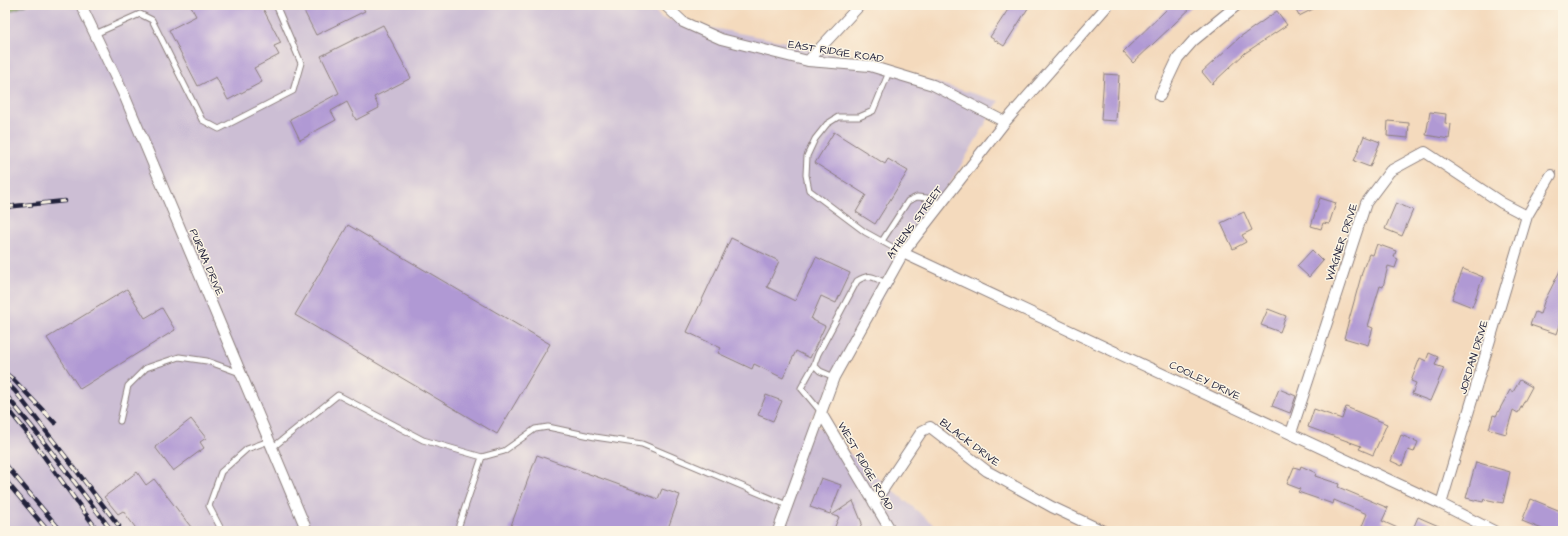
<svg xmlns="http://www.w3.org/2000/svg" width="1568" height="536" viewBox="0 0 1568 536" font-family="'Architects Daughter',sans-serif">
  <rect width="100%" height="100%" fill="#fcf5e5"/>
  <filter id="ink" filterUnits="userSpaceOnUse"><feTurbulence type="fractalNoise" baseFrequency=".025" numOctaves="2"/><feDisplacementMap in="SourceGraphic" scale="8" xChannelSelector="R" yChannelSelector="G"/><feConvolveMatrix kernelMatrix="1 2 1 2 8 2 1 2 1" color-interpolation-filters="sRGB"/></filter>
  <filter id="wash" filterUnits="userSpaceOnUse"><feTurbulence type="fractalNoise" baseFrequency=".012" numOctaves="4" result="noise"/><feDisplacementMap in="SourceGraphic" scale="16" xChannelSelector="R" yChannelSelector="G"/><feGaussianBlur stdDeviation="0.9" result="paint"/><feColorMatrix in="noise" values="0 0 0 0 0 0 0 0 0 0 0 0 0 0 0 0 0 1.4 0 .05"/><feComposite in="paint" operator="in"/></filter>
  <g filter="url(#wash)">
    <rect width="100%" height="100%" fill="#f4dabd"/>
    <path fill="#ccbed4" d="M 26,5 L 650,5 L 661,18 L 817,48 L 999,101 L 810,420 L 941,531 L 5,531 L 5,13 Z"/>
    <path fill="#8ca95b" stroke="#57664b" d="M 5,5 L 26,5 L 5,13 Z"/>
    <g id="blocks">
      <path fill="#b099d4" d="M 190,5 L 261,5 L 281,43 L 274,46 L 279,55 L 254,68 L 262,82 L 228,100 L 216,77 L 198,86 L 169,30 L 196,16 Z
        M 301,5 L 361,5 L 365,11 L 316,35 Z
        M 1011,5 L 1030,5 L 1004,46 L 990,37 Z
        M 1163,5 L 1194,5 L 1133,63 L 1123,52 L 1167,9 Z
        M 1293,5 L 1321,5 L 1299,16 Z
        M 1277,11 L 1287,25 L 1245,53 L 1212,84 L 1202,72 L 1240,37 Z
        M 383,25 L 411,78 L 374,97 L 379,108 L 356,120 L 347,102 L 331,111 L 336,120 L 308,135 L 308,136 L 300,140 L 290,119 L 339,93 L 321,56 Z
        M 1104,74 L 1119,75 L 1116,121 L 1101,120 Z
        M 1430,112 L 1446,114 L 1445,123 L 1451,124 L 1449,139 L 1426,135 Z
        M 1388,121 L 1409,123 L 1408,138 L 1387,136 Z
        M 834,132 L 885,164 L 888,159 L 908,171 L 875,224 L 856,212 L 866,195 L 815,163 Z
        M 1364,136 L 1380,142 L 1370,167 L 1354,161 Z
        M 1320,198 L 1336,203 L 1329,224 L 1323,223 L 1321,229 L 1311,226 Z
        M 1396,203 L 1413,210 L 1402,236 L 1385,229 Z
        M 1244,212 L 1252,230 L 1242,235 L 1246,242 L 1233,249 L 1221,223 Z
        M 348,225 L 550,344 L 497,434 L 295,315 Z
        M 731,238 L 779,261 L 767,287 L 795,301 L 816,257 L 850,273 L 836,303 L 821,296 L 811,319 L 825,326 L 810,358 L 796,351 L 783,378 L 754,364 L 752,369 L 718,353 L 721,348 L 687,332 Z
        M 1377,244 L 1396,251 L 1394,257 L 1398,259 L 1395,268 L 1388,266 L 1383,287 L 1380,286 L 1368,326 L 1373,328 L 1368,345 L 1344,338 L 1363,269 L 1369,254 L 1373,255 Z
        M 1312,250 L 1323,261 L 1309,277 L 1297,266 Z
        M 1563,265 L 1563,316 L 1557,334 L 1530,325 L 1535,312 L 1540,314 L 1544,302 Z
        M 1463,269 L 1483,277 L 1472,307 L 1452,299 Z
        M 127,289 L 145,318 L 162,308 L 175,330 L 80,389 L 47,338 Z
        M 1268,309 L 1286,316 L 1280,332 L 1261,325 Z
        M 1429,353 L 1438,357 L 1435,365 L 1444,368 L 1430,401 L 1412,394 L 1416,383 L 1411,381 L 1420,358 L 1426,361 Z
        M 1520,380 L 1532,387 L 1518,413 L 1513,410 L 1506,434 L 1489,429 L 1493,415 L 1496,416 L 1510,390 L 1513,392 Z
        M 1279,389 L 1296,396 L 1290,413 L 1272,406 Z
        M 766,395 L 782,401 L 773,421 L 758,415 Z
        M 1346,407 L 1387,424 L 1373,455 L 1359,449 L 1361,446 L 1308,427 L 1314,409 L 1342,419 Z
        M 191,419 L 206,438 L 200,442 L 204,448 L 173,471 L 155,447 Z
        M 1401,435 L 1418,442 L 1414,452 L 1408,450 L 1402,466 L 1391,461 Z
        M 537,455 L 658,499 L 662,489 L 680,495 L 667,531 L 509,531 Z
        M 1476,462 L 1510,472 L 1503,503 L 1484,499 L 1483,502 L 1466,498 Z
        M 1301,466 L 1316,473 L 1315,476 L 1339,484 L 1338,487 L 1388,508 L 1382,521 L 1404,531 L 1374,531 L 1362,526 L 1367,514 L 1334,500 L 1333,504 L 1298,492 L 1300,489 L 1287,484 L 1294,467 L 1300,469 Z
        M 137,472 L 146,485 L 154,479 L 194,531 L 138,531 L 123,511 L 118,514 L 104,497 Z
        M 821,478 L 841,485 L 830,514 L 810,507 Z
        M 1531,499 L 1563,512 L 1563,531 L 1547,531 L 1522,521 Z
        M 853,501 L 862,523 L 858,531 L 833,531 L 839,517 L 832,515 Z
        M 1418,517 L 1450,531 L 1412,531 Z"/>
    </g>
  </g>
  <g filter="url(#ink)">
    <use href="#blocks" fill-opacity="0" stroke="#8b7e7c" stroke-width="1"/>
    <g fill="none" stroke-linecap="round" stroke-linejoin="round">
      <defs>
        <path id="lane" d="M 95,34 L 140,14 L 152,20 L 202,120 L 219,129 L 293,91 L 301,63 L 276,5
          M 889,72 L 873,111 L 859,117 L 838,117 L 827,124 L 815,139 L 807,156 L 806,175 L 809,190 L 865,232 L 903,253
          M 882,241 L 908,201 L 917,197 L 927,198 L 941,204
          M 814,365 L 801,388 L 821,412
          M 834,377 L 820,371 L 814,365 L 818,354 L 857,281 C 870,273 874,277 887,284
          M 120,421 L 128,386 L 146,368 L 179,357 L 207,361 L 240,373
          M 272,448 L 338,395 L 423,440 L 482,457 L 504,451 L 535,429 L 548,427 L 595,437 L 642,444 L 787,505
          M 222,531 L 209,506 L 221,472 L 247,449 L 269,441
          M 457,531 L 482,457"/>
        <path id="street" d="M 81,5 L 125,97 L 307,531
          M 665,5 L 683,22 L 721,39 L 808,61 L 870,66 L 933,85 L 1005,122
          M 808,61 L 860,5
          M 1160,96 L 1178,58 L 1193,41 L 1237,5
          M 903,253 L 1441,504 L 1494,531
          M 821,413 L 891,531
          M 1291,433 L 1366,203 L 1390,171 L 1425,152 L 1502,203 L 1527,216
          M 874,503 L 922,431 L 930,427 L 987,471 L 1052,507 L 1103,531
          M 1441,504 L 1527,216 L 1551,175
          M 778,531 L 834,377 L 903,253 L 1005,122 L 1108,5"/>
      </defs>
      <use href="#lane" stroke="#8b7e7c" stroke-width="7"/>
      <use href="#street" stroke="#8b7e7c" stroke-width="12"/>
      <use href="#lane" stroke="#fff" stroke-width="5"/>
      <use href="#street" stroke="#fff" stroke-width="10"/>
      <defs>
        <path id="rail" d="M 5,207 L 65,201
          M 5,373 L 13,379 L 55,423
          M 5,381 L 15,391 L 119,526
          M 5,394 L 36,432 L 112,531
          M 5,405 L 24,429 L 98,531
          M 5,464 L 61,531
          M 5,480 L 48,531"/>
      </defs>
      <use href="#rail" stroke="#22223b" stroke-width="4.5"/>
      <use href="#rail" stroke="#fcf5e5" stroke-width="3" stroke-dasharray="9" stroke-linecap="butt"/>
    </g>
  </g>
  <g text-anchor="middle" stroke-width="3" stroke-linejoin="round" paint-order="stroke">
    <g font-size="11" fill="#22223b" stroke="#fcf5e5">
      <text transform="translate(836 51) rotate(9)" y="4">EAST RIDGE ROAD</text>
      <text transform="translate(914 222) rotate(-54)" y="4">ATHENS STREET</text>
      <text transform="translate(1341 242) rotate(-72)" y="4">WAGNER DRIVE</text>
      <text transform="translate(207 262) rotate(67)" y="4">PURINA DRIVE</text>
      <text transform="translate(1473 357) rotate(-73)" y="4">JORDAN DRIVE</text>
      <text transform="translate(1205 380) rotate(25)" y="4">COOLEY DRIVE</text>
      <text transform="translate(970 442) rotate(37)" y="4">BLACK DRIVE</text>
      <text transform="translate(866 466) rotate(60)" y="4">WEST RIDGE ROAD</text>
    </g>
  </g>
  <rect width="1568" height="536" fill="none" stroke="#fcf5e5" stroke-width="20"/>
</svg>
